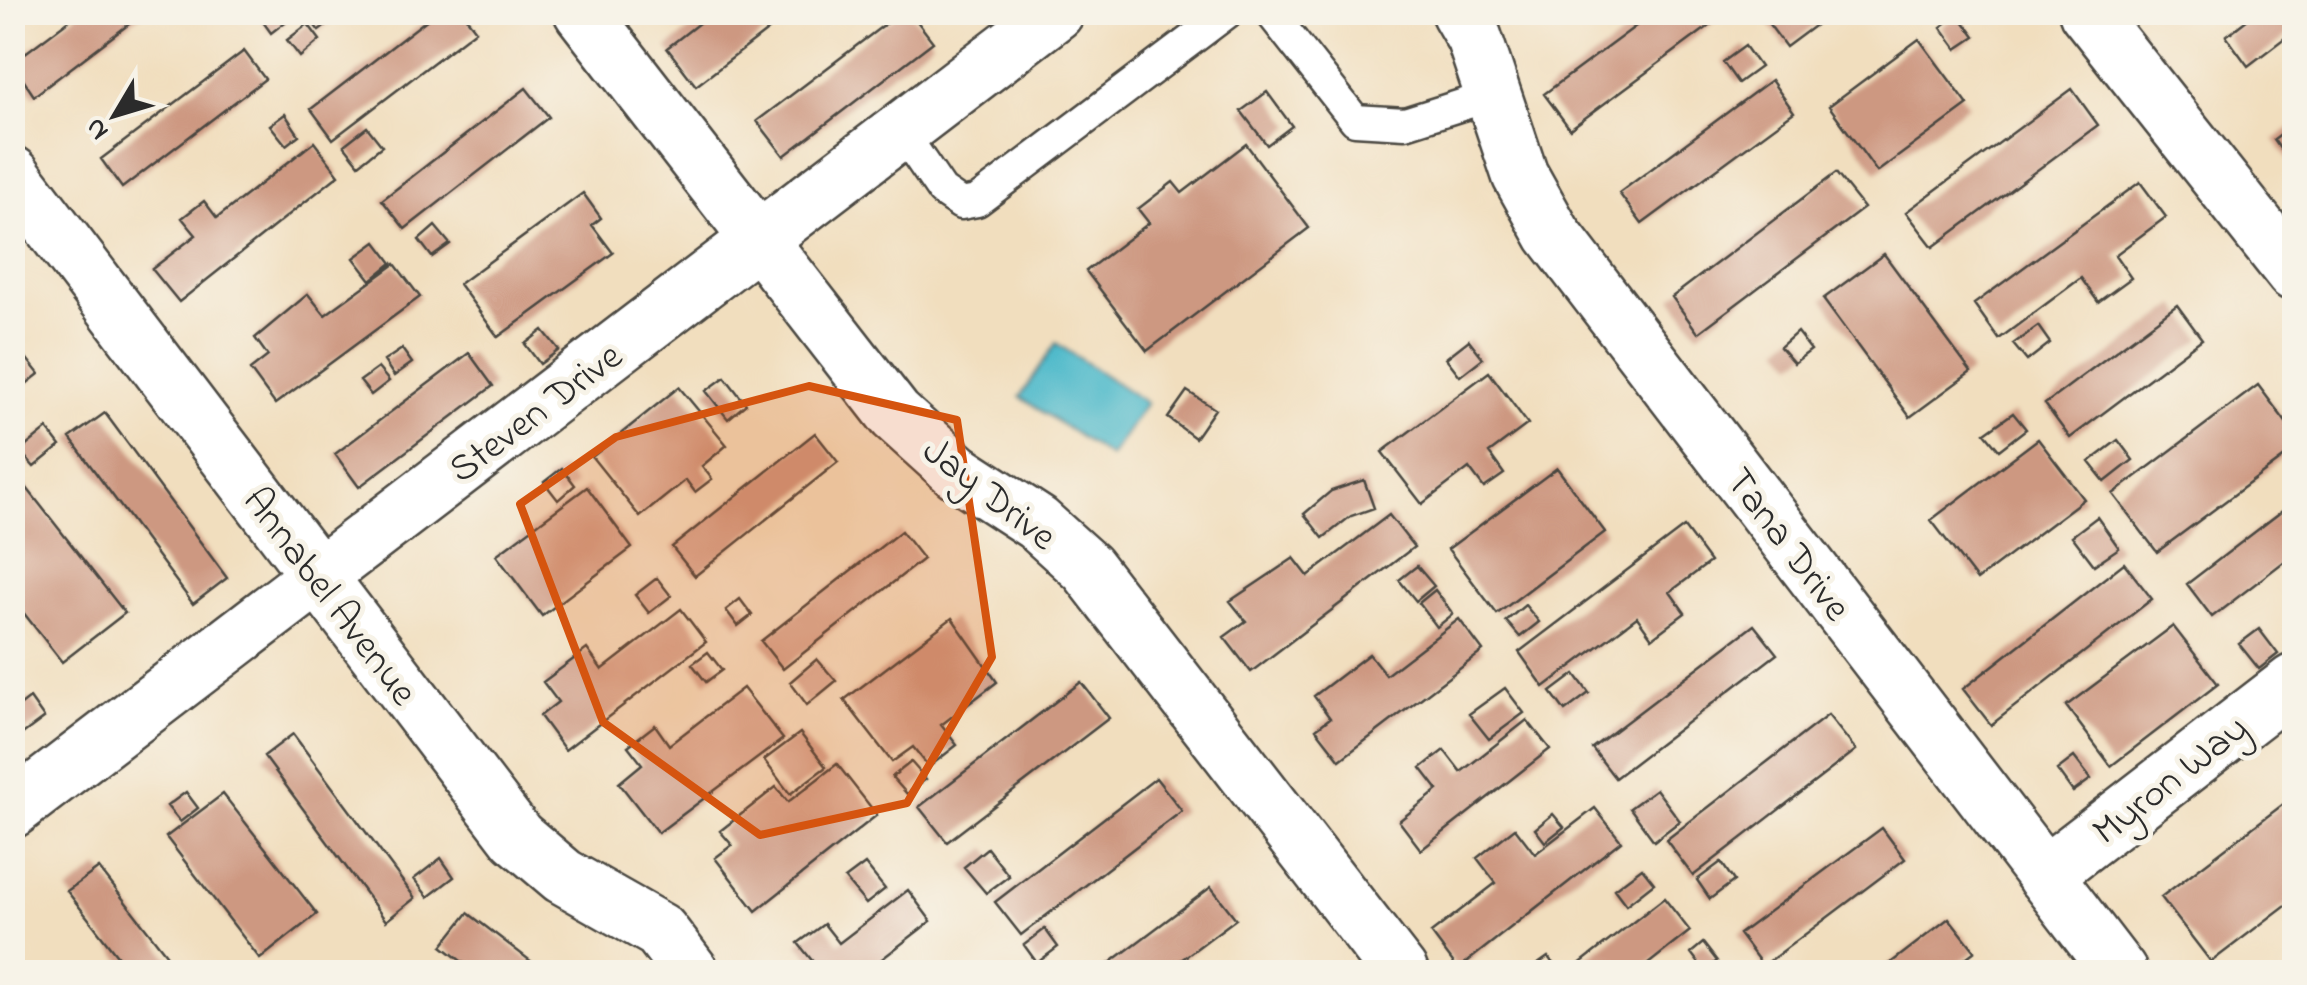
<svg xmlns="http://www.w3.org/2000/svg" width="2307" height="985" viewBox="0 0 2307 985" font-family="'Indie Flower',sans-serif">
  <rect width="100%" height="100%" fill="#f7f3e8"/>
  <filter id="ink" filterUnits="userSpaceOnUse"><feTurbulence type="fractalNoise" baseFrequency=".01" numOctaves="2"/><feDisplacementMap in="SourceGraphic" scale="20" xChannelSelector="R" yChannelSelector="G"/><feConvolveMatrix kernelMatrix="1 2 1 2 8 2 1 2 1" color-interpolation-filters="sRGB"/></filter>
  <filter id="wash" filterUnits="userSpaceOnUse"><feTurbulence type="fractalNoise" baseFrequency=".0048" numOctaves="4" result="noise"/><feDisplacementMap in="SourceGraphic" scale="40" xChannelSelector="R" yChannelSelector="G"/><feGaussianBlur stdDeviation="2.25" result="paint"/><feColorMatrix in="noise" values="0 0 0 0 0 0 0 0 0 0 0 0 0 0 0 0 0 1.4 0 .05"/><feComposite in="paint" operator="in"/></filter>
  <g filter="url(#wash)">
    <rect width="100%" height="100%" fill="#f1debe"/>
    <path fill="#4eb9ca" stroke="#3c727a" stroke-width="2.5" d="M 1056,343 L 1146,403 L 1110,457 L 1020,397 Z"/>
    <g id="blocks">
      <path fill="#cd9881" d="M 80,12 L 145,12 L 34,96 L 12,63 Z
        M 256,12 L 298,12 L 271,33 Z
        M 310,12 L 338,12 L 340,15 L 319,31 L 307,15 Z
        M 437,12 L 462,12 L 476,30 L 333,139 L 311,109 Z
        M 713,12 L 792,12 L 696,86 L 667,48 Z
        M 901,12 L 910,12 L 933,42 L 784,156 L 757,121 Z
        M 1655,12 L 1728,12 L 1570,129 L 1544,94 Z
        M 1760,12 L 1833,12 L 1786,47 Z
        M 2257,12 L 2294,12 L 2294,31 L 2248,66 L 2226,36 Z
        M 1958,14 L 1975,37 L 1957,49 L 1941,27 Z
        M 308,24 L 320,40 L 300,57 L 287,40 Z
        M 1919,39 L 1968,105 L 1877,172 L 1829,106 Z
        M 1745,46 L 1760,67 L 1738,83 L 1723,62 Z
        M 244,51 L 265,79 L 122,188 L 101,159 Z
        M 1771,80 L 1794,112 L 1642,224 L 1619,193 Z
        M 526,88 L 549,117 L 405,229 L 382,200 Z
        M 2072,89 L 2098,125 L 1933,247 L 1906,212 Z
        M 1267,92 L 1292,126 L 1267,145 L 1241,111 Z
        M 285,114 L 299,135 L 286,145 L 270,125 Z
        M 2294,125 L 2294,169 L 2274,140 Z
        M 367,127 L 382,146 L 359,164 L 344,145 Z
        M 314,142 L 339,175 L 179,302 L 152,269 L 196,235 L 182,218 L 204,201 L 217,218 Z
        M 1246,144 L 1309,228 L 1147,351 L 1086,271 L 1149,223 L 1138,209 L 1173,182 L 1182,193 Z
        M 1836,173 L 1864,208 L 1698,333 L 1672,297 Z
        M 2140,182 L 2166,217 L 2115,255 L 2131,278 L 2098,302 L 2081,278 L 1999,339 L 1974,304 Z
        M 583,193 L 601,218 L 592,225 L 613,253 L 498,337 L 459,284 Z
        M 435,226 L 450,244 L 432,257 L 419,240 Z
        M 376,242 L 392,263 L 371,280 L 354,258 Z
        M 1884,254 L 1971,372 L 1910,417 L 1823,299 Z
        M 395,264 L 420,297 L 275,404 L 250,370 L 268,356 L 255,338 L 308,294 L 325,315 Z
        M 2177,305 L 2202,339 L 2070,438 L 2045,404 Z
        M 2038,326 L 2050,343 L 2027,361 L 2013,344 Z
        M 543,330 L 559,350 L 540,364 L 525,344 Z
        M 1797,332 L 1811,350 L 1794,363 L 1780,347 Z
        M 12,340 L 39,374 L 12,395 Z
        M 1469,340 L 1483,358 L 1460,376 L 1446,358 Z
        M 402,349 L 412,363 L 394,376 L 384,361 Z
        M 469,353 L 493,386 L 359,487 L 335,454 Z
        M 378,368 L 389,381 L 371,395 L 360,381 Z
        M 1489,372 L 1528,424 L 1489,453 L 1504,474 L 1484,488 L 1469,468 L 1422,504 L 1382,452 Z
        M 725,377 L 746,404 L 728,419 L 706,391 Z
        M 2258,385 L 2294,433 L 2294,450 L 2157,552 L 2113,494 Z
        M 679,387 L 727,445 L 702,466 L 712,479 L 695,492 L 686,480 L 640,517 L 592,457 Z
        M 1187,391 L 1215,409 L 1195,438 L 1168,418 Z
        M 105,413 L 227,578 L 193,604 L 70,438 Z
        M 2013,413 L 2026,429 L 1999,450 L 1985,433 Z
        M 47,429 L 60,446 L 34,467 L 20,451 Z
        M 815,433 L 838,462 L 695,576 L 672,547 Z
        M 2038,439 L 2084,499 L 1977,580 L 1931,520 Z
        M 2118,440 L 2133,460 L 2105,482 L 2089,462 Z
        M 562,468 L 575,485 L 558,500 L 544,482 Z
        M 1557,468 L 1605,532 L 1497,614 L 1448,549 Z
        M 12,469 L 125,613 L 62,662 L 12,598 Z
        M 1364,480 L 1374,508 L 1351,516 L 1323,538 L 1304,514 L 1331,491 Z
        M 587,487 L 632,548 L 542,616 L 496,555 Z
        M 2294,502 L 2294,554 L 2212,617 L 2187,584 Z
        M 1389,515 L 1414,547 L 1251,672 L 1224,637 L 1246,621 L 1230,601 L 1294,558 L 1308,576 Z
        M 2097,517 L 2119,548 L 2094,565 L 2072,536 Z
        M 1684,527 L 1710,562 L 1670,592 L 1685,613 L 1652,638 L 1637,617 L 1544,687 L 1519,652 Z
        M 901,531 L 923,559 L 783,669 L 761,641 Z
        M 2124,563 L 2152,599 L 1991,725 L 1963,689 Z
        M 1417,566 L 1434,586 L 1416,601 L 1399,580 Z
        M 657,578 L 671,596 L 649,613 L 635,595 Z
        M 1435,590 L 1453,614 L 1437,627 L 1419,603 Z
        M 740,599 L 752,615 L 738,626 L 726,610 Z
        M 1525,605 L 1539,622 L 1520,637 L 1506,621 Z
        M 681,609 L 706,642 L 565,750 L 540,716 L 558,702 L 543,682 L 587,649 L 602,670 Z
        M 952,618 L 997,682 L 941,725 L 957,745 L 929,767 L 913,747 L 892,762 L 844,700 Z
        M 1459,619 L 1483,651 L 1340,760 L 1316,729 L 1330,718 L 1314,696 L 1369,654 L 1386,675 Z
        M 1754,625 L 1777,654 L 1615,778 L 1592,748 Z
        M 2173,626 L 2218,684 L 2111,766 L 2066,706 Z
        M 2259,629 L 2278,654 L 2259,669 L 2239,644 Z
        M 708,652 L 722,670 L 706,682 L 692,664 Z
        M 817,659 L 836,681 L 807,705 L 790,682 Z
        M 1575,674 L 1589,693 L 1565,711 L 1551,692 Z
        M 1081,682 L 1109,718 L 947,842 L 919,807 Z
        M 743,688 L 783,739 L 658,833 L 619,783 L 642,764 L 628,746 L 655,725 L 669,745 Z
        M 1505,688 L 1524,713 L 1489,739 L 1469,714 Z
        M 30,698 L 44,718 L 21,735 L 12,724 L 12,712 Z
        M 1828,715 L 1856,750 L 1693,876 L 1666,840 Z
        M 1527,720 L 1550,749 L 1421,850 L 1399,821 L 1438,790 L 1421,768 L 1444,750 L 1461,772 Z
        M 800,733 L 826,767 L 790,794 L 764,760 Z
        M 293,734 L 415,898 L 386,921 L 264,756 Z
        M 2074,757 L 2091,779 L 2073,792 L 2057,770 Z
        M 911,762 L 926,779 L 907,794 L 892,777 Z
        M 837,764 L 877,815 L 756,911 L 715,858 L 732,845 L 720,831 L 776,787 L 788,802 Z
        M 1156,778 L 1182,811 L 1021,935 L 995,902 Z
        M 1656,789 L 1680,821 L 1654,841 L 1630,808 Z
        M 186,792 L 198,808 L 180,822 L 167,806 Z
        M 223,794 L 317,914 L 260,959 L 166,837 Z
        M 2294,796 L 2294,899 L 2211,962 L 2161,897 Z
        M 1595,808 L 1621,841 L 1458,969 L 1431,933 L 1496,883 L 1477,858 L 1515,828 L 1535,854 Z
        M 1553,814 L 1564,827 L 1545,842 L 1535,829 Z
        M 1882,828 L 1905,859 L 1763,966 L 1739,934 Z
        M 987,848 L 1009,876 L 986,893 L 964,867 Z
        M 441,858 L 454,877 L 428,897 L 414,879 Z
        M 1721,862 L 1734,881 L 1710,899 L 1697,880 Z
        M 865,864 L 885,889 L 866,904 L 845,879 Z
        M 99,868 L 180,972 L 130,972 L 67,891 Z
        M 1642,868 L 1654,883 L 1626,905 L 1614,889 Z
        M 1211,887 L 1236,919 L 1165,972 L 1098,972 Z
        M 908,890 L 931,921 L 865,972 L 802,972 L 814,963 L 798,943 L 824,924 L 839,943 Z
        M 1664,898 L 1690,931 L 1638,972 L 1569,972 Z
        M 468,913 L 545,972 L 475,972 L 442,946 Z
        M 1949,918 L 1975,951 L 1947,972 L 1879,972 Z
        M 1045,929 L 1058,947 L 1037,963 L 1024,945 Z
        M 1703,943 L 1717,961 L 1705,971 L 1691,953 Z
        M 1548,957 L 1560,972 L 1527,972 Z"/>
    </g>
  </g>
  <g filter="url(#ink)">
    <use href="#blocks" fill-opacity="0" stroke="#494641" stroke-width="2.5"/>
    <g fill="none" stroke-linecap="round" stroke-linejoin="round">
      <defs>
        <path id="service" d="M 1270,12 L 1355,120 L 1405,123 L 1493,95
          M 901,131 L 942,191 L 961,204 L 977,201 L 1228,12"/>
        <path id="minor" d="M 582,12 L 895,415 L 957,471 L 1037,523 L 1087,568 L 1400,972
          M 1459,12 L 1474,38 L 1520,175 L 1553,234 L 2119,972
          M 2087,12 L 2294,273
          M 12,174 L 517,837 L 563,876 L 660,931 L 691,972
          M 12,810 L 1056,12
          M 2044,875 L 2294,682"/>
      </defs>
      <use href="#service" stroke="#494641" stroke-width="35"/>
      <use href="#minor" stroke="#494641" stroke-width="60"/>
      <use href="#service" stroke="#fff" stroke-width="30"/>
      <use href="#minor" stroke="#fff" stroke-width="55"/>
    </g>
  </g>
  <path fill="#d5540f" fill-opacity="0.2" stroke="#d5540f" stroke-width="8" stroke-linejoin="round" d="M 809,386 L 957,420 L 992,657 L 907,803 L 760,835 L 603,722 L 520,504 L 616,437 Z"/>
  <g text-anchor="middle" stroke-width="10" stroke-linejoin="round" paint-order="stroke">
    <g font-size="40" fill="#2b2b2b" stroke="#f7f3e8">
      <text transform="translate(534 411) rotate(-37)" y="14">Steven Drive</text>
      <text transform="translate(991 492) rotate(38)" y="14">Jay Drive</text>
      <text transform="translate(1790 543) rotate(53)" y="14">Tana Drive</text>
      <text transform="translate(332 595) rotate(53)" y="14">Annabel Avenue</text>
      <text transform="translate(2169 778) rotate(-38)" y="14">Myron Way</text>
    </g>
  </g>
  <rect width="2307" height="985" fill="none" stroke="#f7f3e8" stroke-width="50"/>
  <g transform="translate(115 115) rotate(232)" stroke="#f7f3e8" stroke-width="8" paint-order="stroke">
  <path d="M0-8L18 38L0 25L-18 38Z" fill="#2b2b2b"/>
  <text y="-15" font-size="28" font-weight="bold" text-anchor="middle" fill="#2b2b2b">N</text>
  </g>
</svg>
